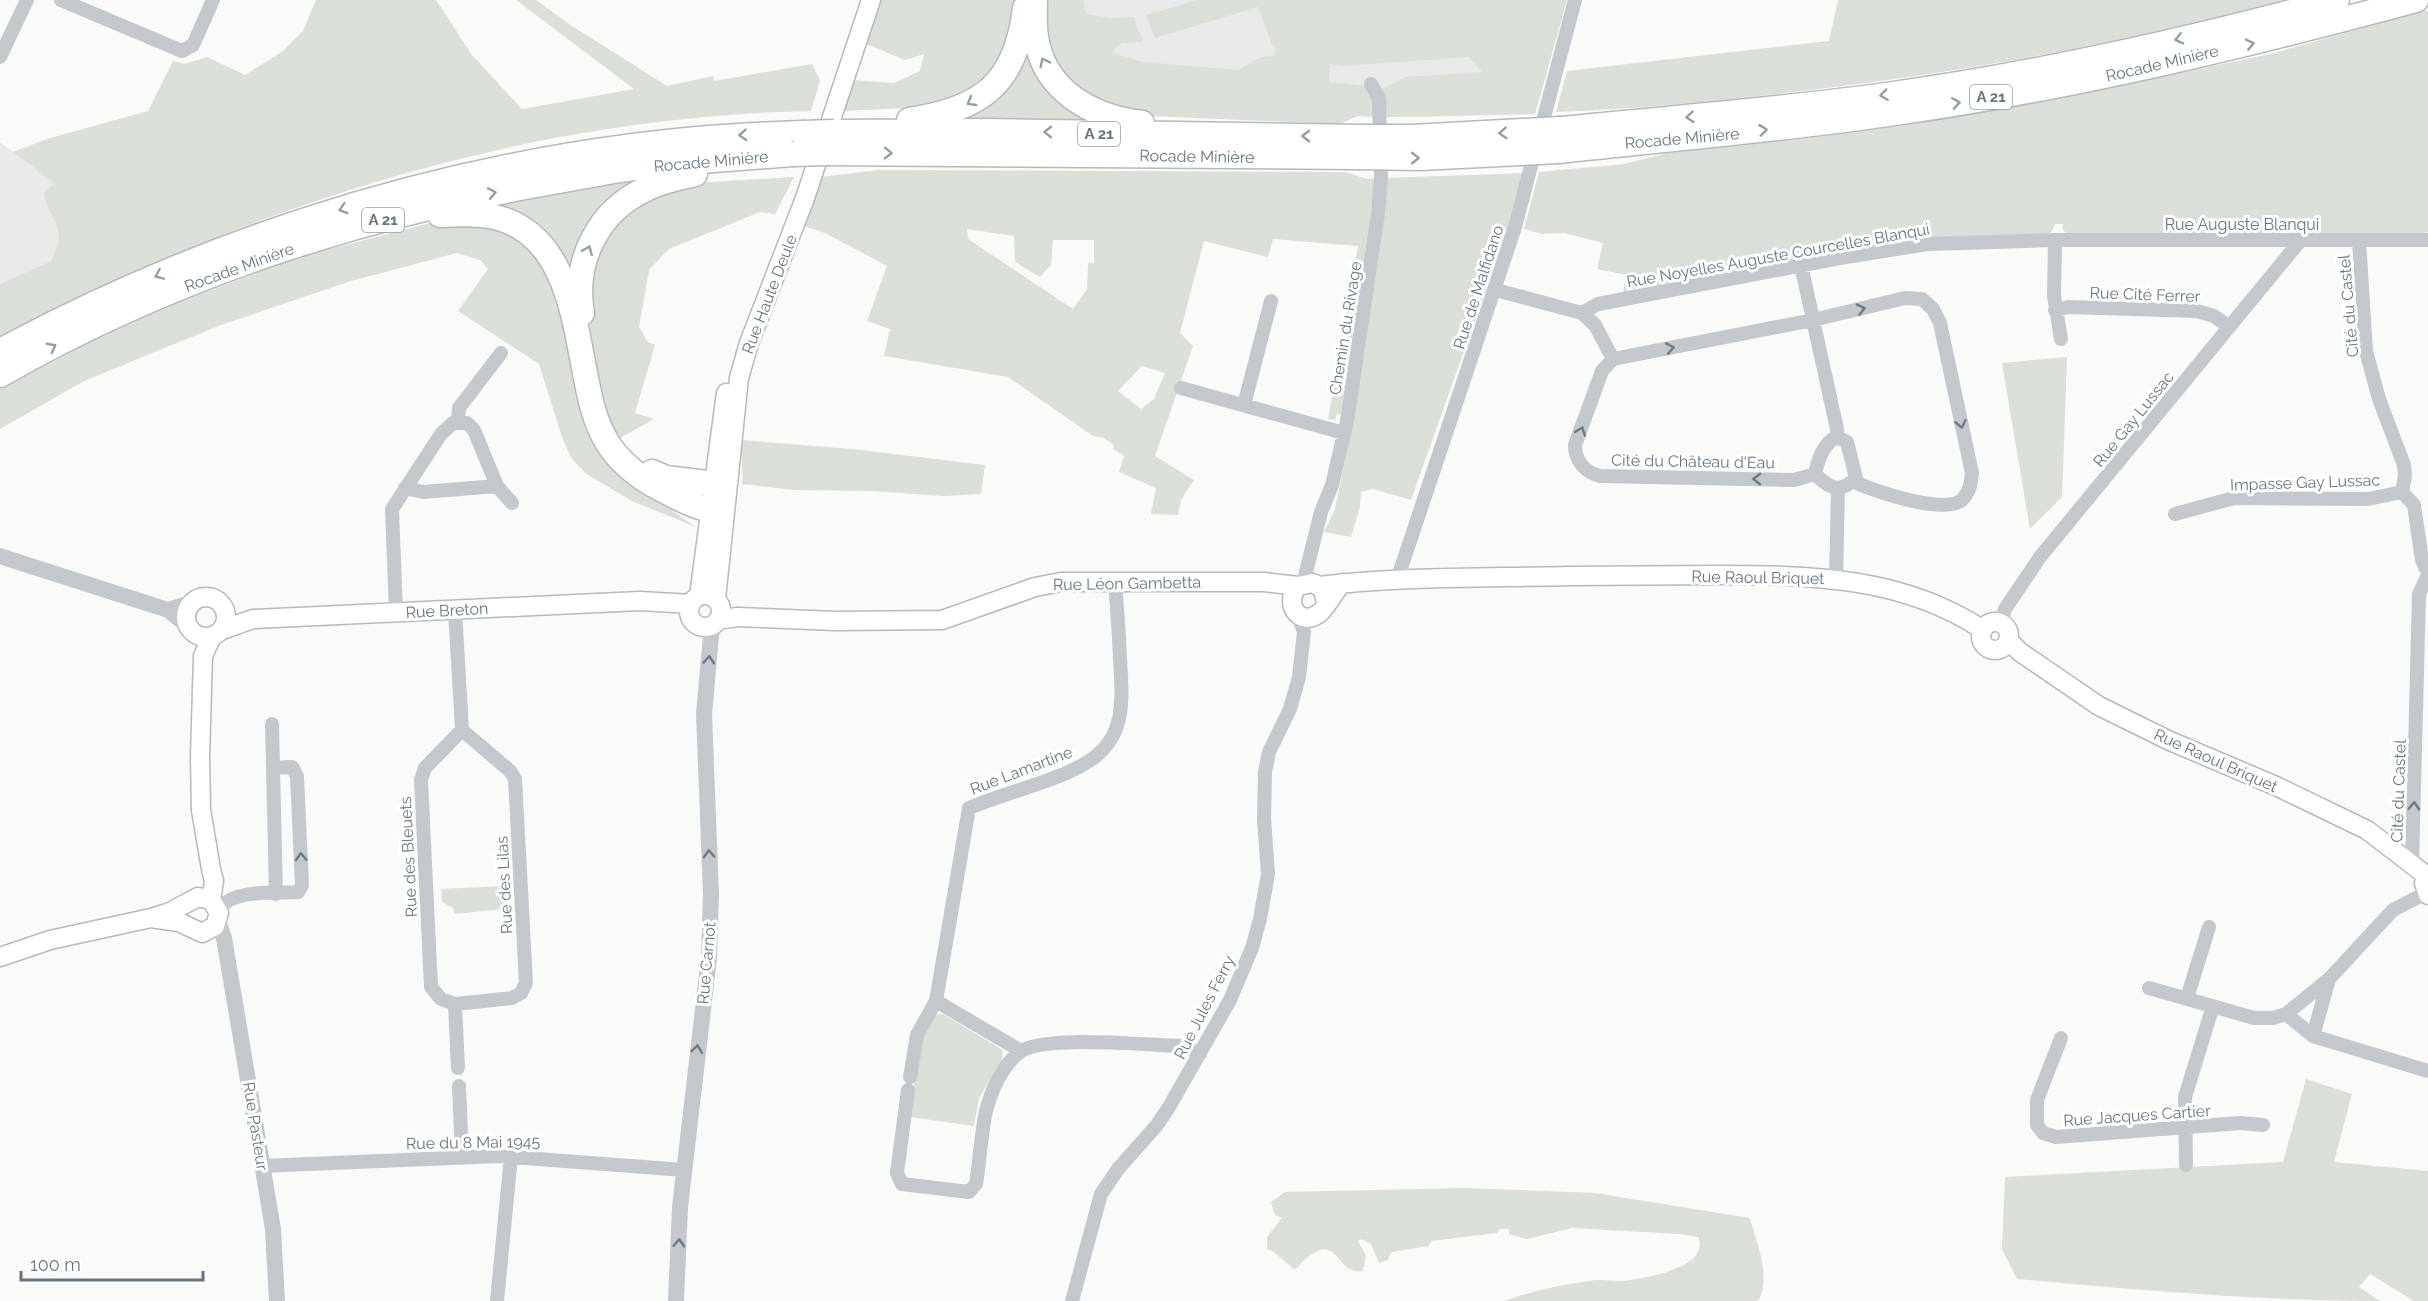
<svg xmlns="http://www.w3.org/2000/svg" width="2428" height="1301" viewBox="0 0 2428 1301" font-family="Raleway,sans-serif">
  <rect width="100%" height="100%" fill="#fafaf8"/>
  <path fill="#e8e9e9" d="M 1059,0 L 1567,0 L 1535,114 L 1421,117 L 1377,117 L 1121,102 Z
    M 0,142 L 13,152 L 118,231 L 0,284 Z"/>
  <path fill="#dadfd7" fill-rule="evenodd" d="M 316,0 L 436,0 L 472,55 L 522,109 L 634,89 L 516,0 L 536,0 L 572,26 L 667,86 L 713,76 L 714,81 L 812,64 L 820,81 L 811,111 C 524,117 252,206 0,336 L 0,284 L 51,261 C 54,255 59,245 59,238 C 59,221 46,209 44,193 L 54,183 L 13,152 L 47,139 L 148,111 L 173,61 L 184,64 L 207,57 L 245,75 L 283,51 L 303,31 Z
    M 878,0 L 1016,0 L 1011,39 L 984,85 L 930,107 L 842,111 L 852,80 L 894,83 L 920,71 L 924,54 L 905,60 L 864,43 Z
    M 1042,0 L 1083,0 L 1086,14 L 1110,18 L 1133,17 L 1143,42 L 1122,43 L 1111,53 L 1143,62 L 1238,70 L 1261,57 L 1274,56 L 1276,50 L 1272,45 L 1258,7 L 1155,38 L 1146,15 L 1198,0 L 1567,0 L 1535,114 L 1383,117 L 1382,89 L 1406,77 L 1482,72 L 1469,57 L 1341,66 L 1330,64 L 1329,82 L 1365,86 L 1372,92 L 1377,117 L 1358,116 L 1340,124 L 1124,115 L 1083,98 L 1047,55 Z
    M 1838,0 L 2286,0 C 2129,42 1971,71 1810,90 C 1725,100 1641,109 1556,112 L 1567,71 L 1829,41 Z
    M 2428,10 L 2428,232 L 2414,235 L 2067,234 L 2063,230 L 2063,224 L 2055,224 L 2052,231 L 2046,235 L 1919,239 L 1623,294 L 1626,275 L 1597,269 L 1603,243 L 1565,233 L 1542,234 L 1524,229 L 1539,172 L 1624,164 L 1668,153 L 1799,139 L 1929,121 L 2122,85 L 2270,54 Z
    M 1025,40 L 1095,123 L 949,119 Z
    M 879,170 L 1345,172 L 1367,179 L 1376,178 L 1341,414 L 1337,414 L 1335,420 L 1328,419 L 1358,246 L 1273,239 L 1268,257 L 1204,241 L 1180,333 L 1193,346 L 1155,456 L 1194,480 L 1181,500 L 1178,515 L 1151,514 L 1156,488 L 1119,472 L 1124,456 L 1113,449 L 1114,445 L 1104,438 L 1093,436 L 1008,377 L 884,356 L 890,329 L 867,321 L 887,266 L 825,233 L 804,226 L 820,177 ZM 967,229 L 1014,236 L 1015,262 L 1040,277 L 1051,265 L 1053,240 L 1094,240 L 1094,263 L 1088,263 L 1087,289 L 1073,309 L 968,239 ZM 1142,366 L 1165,373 L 1154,399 L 1141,409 L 1118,391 Z
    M 1523,173 L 1509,225 L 1411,500 L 1373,489 L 1361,492 L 1360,507 L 1351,537 L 1324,532 L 1335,509 L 1353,422 L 1387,178 Z
    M 794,177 L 775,214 L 760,212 L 669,249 L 649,270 L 639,327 L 648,342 L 655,345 L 635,413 L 654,419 L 620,438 L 612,426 L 603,404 L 586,304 L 595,241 L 632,204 L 696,183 Z
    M 637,180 L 644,185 L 628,194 L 577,282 L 563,269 L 474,208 Z
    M 490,220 L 527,236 L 553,272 L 631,482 L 696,527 L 632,501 L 585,473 L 571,458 L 562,437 L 539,364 L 458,311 L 488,269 L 480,260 L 457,253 L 351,281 L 221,325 L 84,381 L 0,429 L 0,389 L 134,319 L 299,257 L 438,221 Z
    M 2067,357 L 2062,497 L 2030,529 L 2002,363 Z
    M 741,440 L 852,449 L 985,465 L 981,494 L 943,496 L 873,491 L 794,490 L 742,484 C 744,469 740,456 741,440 Z
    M 503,886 L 504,909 L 455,914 L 453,908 L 442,902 L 441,889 Z
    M 943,1014 L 1003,1050 L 1002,1061 L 979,1098 L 974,1126 L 910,1117 C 913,1094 919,1038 931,1019 C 933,1015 938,1015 943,1014 Z
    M 2306,1079 L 2352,1094 L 2334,1162 L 2428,1171 L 2428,1301 L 2414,1301 L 2370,1274 L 2359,1287 L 2380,1301 C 2258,1301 2138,1290 2017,1279 L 2002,1249 L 2005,1177 L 2283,1162 Z
    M 1464,1188 L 1595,1193 L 1750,1218 C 1756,1242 1772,1278 1758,1301 L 1505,1301 C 1533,1290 1559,1286 1589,1281 C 1600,1279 1611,1281 1622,1281 C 1642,1279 1712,1268 1698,1237 L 1680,1234 L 1572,1228 L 1527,1239 L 1509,1234 L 1509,1229 L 1500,1229 L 1497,1233 L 1431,1241 L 1429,1246 L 1391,1252 L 1388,1260 L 1379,1263 L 1371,1244 L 1361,1239 L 1358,1241 L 1366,1256 L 1363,1271 C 1336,1275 1340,1237 1312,1254 C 1306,1257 1300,1265 1295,1270 L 1274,1252 L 1267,1249 L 1267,1237 L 1282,1218 L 1275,1215 L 1271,1202 L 1285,1192 Z"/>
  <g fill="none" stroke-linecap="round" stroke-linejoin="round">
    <defs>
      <path id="secondary" d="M 1319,586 C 1402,576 1486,578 1569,576 C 1619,576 1669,575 1720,575 C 1811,575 1904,577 1983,630
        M689 611a16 16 0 1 1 32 0a16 16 0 1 1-32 0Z
        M 699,596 L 726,393
        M186 617a20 20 0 1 1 40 0a20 20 0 1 1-40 0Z
        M 716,599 L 739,378 L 749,343 L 805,198 L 871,0
        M 1326,604 L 1323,589 L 1313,583 L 1298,586 C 1283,603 1299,627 1318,614 C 1324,611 1335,591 1342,583
        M 718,620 L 737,617 L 835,621 L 942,620 L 1035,587 L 1061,582 L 1264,582 L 1298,586
        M1981 636a14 14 0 1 1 28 0a14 14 0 1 1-28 0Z
        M 222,630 L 253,619 L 640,601 L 691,604
        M 2008,640 L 2020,652 L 2099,706 L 2170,741 L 2276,786 L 2367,830 L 2427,876
        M 2428,875 L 2424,883 L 2428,895
        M 211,900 L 214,881 L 211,869 L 201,810 L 200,757 L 203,656 L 212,636
        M 0,957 L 50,940 L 151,918 L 170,912 L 198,897 L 211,900 L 219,913 L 215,926 L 202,933 L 179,922 L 151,918"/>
      <path id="motorway" d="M 1035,0 C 1035,12 1034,25 1036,37 C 1044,91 1092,117 1142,123
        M 909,120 C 982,109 1016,84 1025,8
        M 1561,129 C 1670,118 1778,110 1886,95 C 2038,74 2189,40 2337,0
        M 834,132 L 984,131 L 1365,137
        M 1558,151 C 1668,139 1778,130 1888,114 C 2067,89 2242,47 2416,0
        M 829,153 L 1357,157
        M 440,215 C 457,214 474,213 490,216 C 562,229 573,310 584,368 C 589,393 593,419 607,442 C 619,462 641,479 661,489 C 678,498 694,507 712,510
        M 582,313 C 573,261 598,211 646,189 C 661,181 679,178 695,174
        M 0,351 C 194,247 407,176 626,147 C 684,139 743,135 802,133
        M 0,375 C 169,278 362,215 553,182 C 583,177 613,170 643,167 C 692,161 742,158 792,154
        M 652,472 L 666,478 L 715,484"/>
    </defs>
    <use href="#secondary" stroke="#b3babf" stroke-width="21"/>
    <use href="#motorway" stroke="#b4b9bd" stroke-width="27"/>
    <path stroke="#c3c8cc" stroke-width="14" d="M 61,0 L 182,51 L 193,45 L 213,0
      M 0,57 L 27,0
      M 2055,240 L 2054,296 L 2061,339
      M 2359,240 L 2366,351 L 2379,399 L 2404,465 L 2405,476 L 2402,492 L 2414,505 L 2422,560 L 2428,573
      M 1801,265 L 1837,429 L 1837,437
      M 1496,290 L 1582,313 L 1595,325 L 1613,359
      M 2055,310 L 2069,307 L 2197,311 L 2214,316 L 2229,327
      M 1582,313 L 1598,304 L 1840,258 L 1928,244 L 2055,240 L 2428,240
      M 1181,388 L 1344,433
      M 1244,405 L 1271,301
      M 458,423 L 459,408 L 501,353
      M 1837,437 L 1847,442 L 1856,478 C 1840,494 1830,489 1815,474 C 1818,460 1823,443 1837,437 Z
      M 1815,474 L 1794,480 L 1600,476 C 1585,472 1575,461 1575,445 L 1602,371 L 1613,359 L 1813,320 L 1905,298 L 1922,299 L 1933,309 L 1940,323 L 1972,473 C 1971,482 1970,491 1963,499 C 1947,516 1872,491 1853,481
      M 405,488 L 423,492 L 497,486
      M 2175,514 L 2234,498 L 2368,499 L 2402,492
      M 1836,579 L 1838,489
      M 1397,580 L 1515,227 L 1575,0
      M 1303,584 L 1321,512 L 1332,485 L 1347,421 L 1378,213 L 1381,178 L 1379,99 L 1371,84
      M 455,610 L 462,730 L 425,768 L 421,780 L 431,987 L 441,999 L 455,1004 L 458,1068
      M 396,612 L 392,509 L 441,434 L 453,423 L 467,423 L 474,430 L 497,486 L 512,503
      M 2001,624 L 2005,609 L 2040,557 L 2300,241
      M 272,724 L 276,894
      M 2412,865 L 2419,594 L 2428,575
      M 218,909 C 237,888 272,894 298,892 L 302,885 L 297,776 L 292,767 L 273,768
      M 2149,988 L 2254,1018 L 2273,1018 L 2286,1014 L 2329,979 L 2393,910 L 2426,893
      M 2187,998 L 2209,927
      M 936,1001 L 1021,1051
      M 455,1004 L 512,998 L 521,993 L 526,983 L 515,779 L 510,771 L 462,730
      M 2286,1014 L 2313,1036 L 2329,979
      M 2313,1036 L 2428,1071
      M 2061,1038 L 2037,1100 L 2037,1125 L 2043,1133 L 2056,1137 L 2240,1123 L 2263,1125
      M 910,1077 L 917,1035 L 936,1001 L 969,808 C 1000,795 1033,787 1064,774 C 1124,749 1124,717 1120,659 C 1119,633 1117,607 1115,581
      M 459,1086 L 462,1158
      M 908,1090 L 897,1173 L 902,1184 L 969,1192 L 976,1184 C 980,1160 981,1134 986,1111 C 991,1091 1003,1064 1020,1052 C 1043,1034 1152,1046 1185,1046 L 1200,1054
      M 2186,1165 L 2185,1097 L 2213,1006
      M 262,1166 L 499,1156 L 684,1170
      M 497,1301 L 511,1156
      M 1072,1301 L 1101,1194 L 1118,1169 L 1157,1125 L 1169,1107 L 1230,1000 L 1252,948 L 1260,919 L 1268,874 L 1264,819 L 1265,772 L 1269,752 L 1290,709 L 1299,677 L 1304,632 L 1297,613"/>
    <path stroke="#c3c8cc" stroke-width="16" d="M 0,556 L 168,610 L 187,625
      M 168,610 L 191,603
      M 218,921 L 224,938 L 273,1229 L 277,1301
      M 676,1301 L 680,1207 L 709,958 L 711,894 L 704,714 L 712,625"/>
    <use href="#secondary" stroke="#fff" stroke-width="18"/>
    <use href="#motorway" stroke="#fff" stroke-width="24"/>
    <defs>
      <path id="motorway-bridge" d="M 802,133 L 834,132
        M 1365,137 L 1412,137 L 1561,129
        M 792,154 L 829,153
        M 1357,157 L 1420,158 L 1558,151"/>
    </defs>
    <use href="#motorway-bridge" stroke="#b4b9bd" stroke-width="27" stroke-linecap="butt"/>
    <use href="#motorway-bridge" stroke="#fff" stroke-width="24"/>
  </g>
  <defs><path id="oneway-chevron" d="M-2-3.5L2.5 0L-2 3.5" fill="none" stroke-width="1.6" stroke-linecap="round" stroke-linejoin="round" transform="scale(1.5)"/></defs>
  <g stroke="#939fa8">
    <use href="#oneway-chevron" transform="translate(2179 39) rotate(167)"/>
    <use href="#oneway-chevron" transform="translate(2250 44) rotate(-13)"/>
    <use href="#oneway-chevron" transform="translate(1044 62) rotate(-116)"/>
    <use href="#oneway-chevron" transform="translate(1884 95) rotate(172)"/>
    <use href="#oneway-chevron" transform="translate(971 102) rotate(150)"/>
    <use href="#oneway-chevron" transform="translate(1956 103) rotate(-9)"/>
    <use href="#oneway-chevron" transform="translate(1690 117) rotate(175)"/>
    <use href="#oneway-chevron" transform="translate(1763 130) rotate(-7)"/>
    <use href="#oneway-chevron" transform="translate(1048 132) rotate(-179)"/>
    <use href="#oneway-chevron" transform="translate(1503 133) rotate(177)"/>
    <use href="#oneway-chevron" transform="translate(743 135) rotate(176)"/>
    <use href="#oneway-chevron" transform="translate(1306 136) rotate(-180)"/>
    <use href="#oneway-chevron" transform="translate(888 153) rotate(1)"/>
    <use href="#oneway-chevron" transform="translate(1415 158)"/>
    <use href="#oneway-chevron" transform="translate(492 193) rotate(-11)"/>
    <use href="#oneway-chevron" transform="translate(343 209) rotate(163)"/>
    <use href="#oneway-chevron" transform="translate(588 250) rotate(-68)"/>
    <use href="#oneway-chevron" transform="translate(159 275) rotate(157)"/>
    <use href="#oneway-chevron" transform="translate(52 347) rotate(-28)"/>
  </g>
  <g stroke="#6a7a87">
    <use href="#oneway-chevron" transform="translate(1861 309) rotate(-13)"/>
    <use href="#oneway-chevron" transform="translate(1670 348) rotate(-11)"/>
    <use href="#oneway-chevron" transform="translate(1961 424) rotate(78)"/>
    <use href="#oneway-chevron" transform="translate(1581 431) rotate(-70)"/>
    <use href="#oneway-chevron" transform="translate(1757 479) rotate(-179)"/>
    <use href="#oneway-chevron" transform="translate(709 660) rotate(-86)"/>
    <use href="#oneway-chevron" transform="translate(2414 806) rotate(-88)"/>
    <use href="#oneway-chevron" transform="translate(709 854) rotate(-92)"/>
    <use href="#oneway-chevron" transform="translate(301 857) rotate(-92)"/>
    <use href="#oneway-chevron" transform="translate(697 1049) rotate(-83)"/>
    <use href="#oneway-chevron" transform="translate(679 1243) rotate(-87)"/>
  </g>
  <g text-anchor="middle" stroke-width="6" stroke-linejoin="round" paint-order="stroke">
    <g fill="#fff" stroke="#939fa8" stroke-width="1.5">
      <rect x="1970" y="85" width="42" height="24" rx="4.5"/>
      <rect x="1078" y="122" width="42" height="24" rx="4.5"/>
      <rect x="362" y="208" width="42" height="24" rx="4.5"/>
    </g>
    <g font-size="15" font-weight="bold" fill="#657683">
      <text x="1991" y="102">A 21</text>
      <text x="1099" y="139">A 21</text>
      <text x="383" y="225">A 21</text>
    </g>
    <g font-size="16" fill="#657683" stroke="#fff">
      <text transform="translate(2162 63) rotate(-13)" y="6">Rocade Minière</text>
      <text transform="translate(1682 138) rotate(-5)" y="6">Rocade Minière</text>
      <text transform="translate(1197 156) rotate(1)" y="6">Rocade Minière</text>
      <text transform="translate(711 161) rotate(-5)" y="6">Rocade Minière</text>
      <text x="2242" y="230">Rue Auguste Blanqui</text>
      <text transform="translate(1778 255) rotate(-10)" y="6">Rue Noyelles Auguste Courcelles Blanqui</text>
      <text transform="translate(239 267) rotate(-20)" y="6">Rocade Minière</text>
      <text transform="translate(1478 287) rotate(-72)" y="6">Rue de Malfidano</text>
      <text transform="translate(769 294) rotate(-69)" y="6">Rue Haute Deule</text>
      <text transform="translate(2145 294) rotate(2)" y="6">Rue Cité Ferrer</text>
      <text transform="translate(2348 306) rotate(-95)" y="6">Cité du Castel</text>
      <text transform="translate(1345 328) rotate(-81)" y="6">Chemin du Rivage</text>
      <text transform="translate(2133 419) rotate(-51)" y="6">Rue Gay Lussac</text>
      <text transform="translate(1693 461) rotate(1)" y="6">Cité du Château d'Eau</text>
      <text transform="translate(2305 482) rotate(-2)" y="6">Impasse Gay Lussac</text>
      <text transform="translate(1758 577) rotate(1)" y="6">Rue Raoul Briquet</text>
      <text transform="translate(1127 583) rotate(-1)" y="6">Rue Léon Gambetta</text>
      <text transform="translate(447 610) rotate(-3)" y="6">Rue Breton</text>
      <text transform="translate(2216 760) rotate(24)" y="6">Rue Raoul Briquet</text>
      <text transform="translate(1021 770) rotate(-21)" y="6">Rue Lamartine</text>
      <text transform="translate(2398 791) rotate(-88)" y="6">Cité du Castel</text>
      <text transform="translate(408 857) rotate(-93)" y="6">Rue des Bleuets</text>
      <text transform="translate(504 885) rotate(-93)" y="6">Rue des Lilas</text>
      <text transform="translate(706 963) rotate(-85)" y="6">Rue Carnot</text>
      <text transform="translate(1204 1007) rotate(-63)" y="6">Rue Jules Ferry</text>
      <text transform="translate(2137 1115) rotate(-4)" y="6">Rue Jacques Cartier</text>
      <text transform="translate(256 1126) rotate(81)" y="6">Rue Pasteur</text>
      <text transform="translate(473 1142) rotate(-1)" y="6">Rue du 8 Mai 1945</text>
    </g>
  </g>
  <path d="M21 1271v9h182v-9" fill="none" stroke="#657683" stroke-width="3"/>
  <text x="30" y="1271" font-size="18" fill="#657683" stroke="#ffffff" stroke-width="4.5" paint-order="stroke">100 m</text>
</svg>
